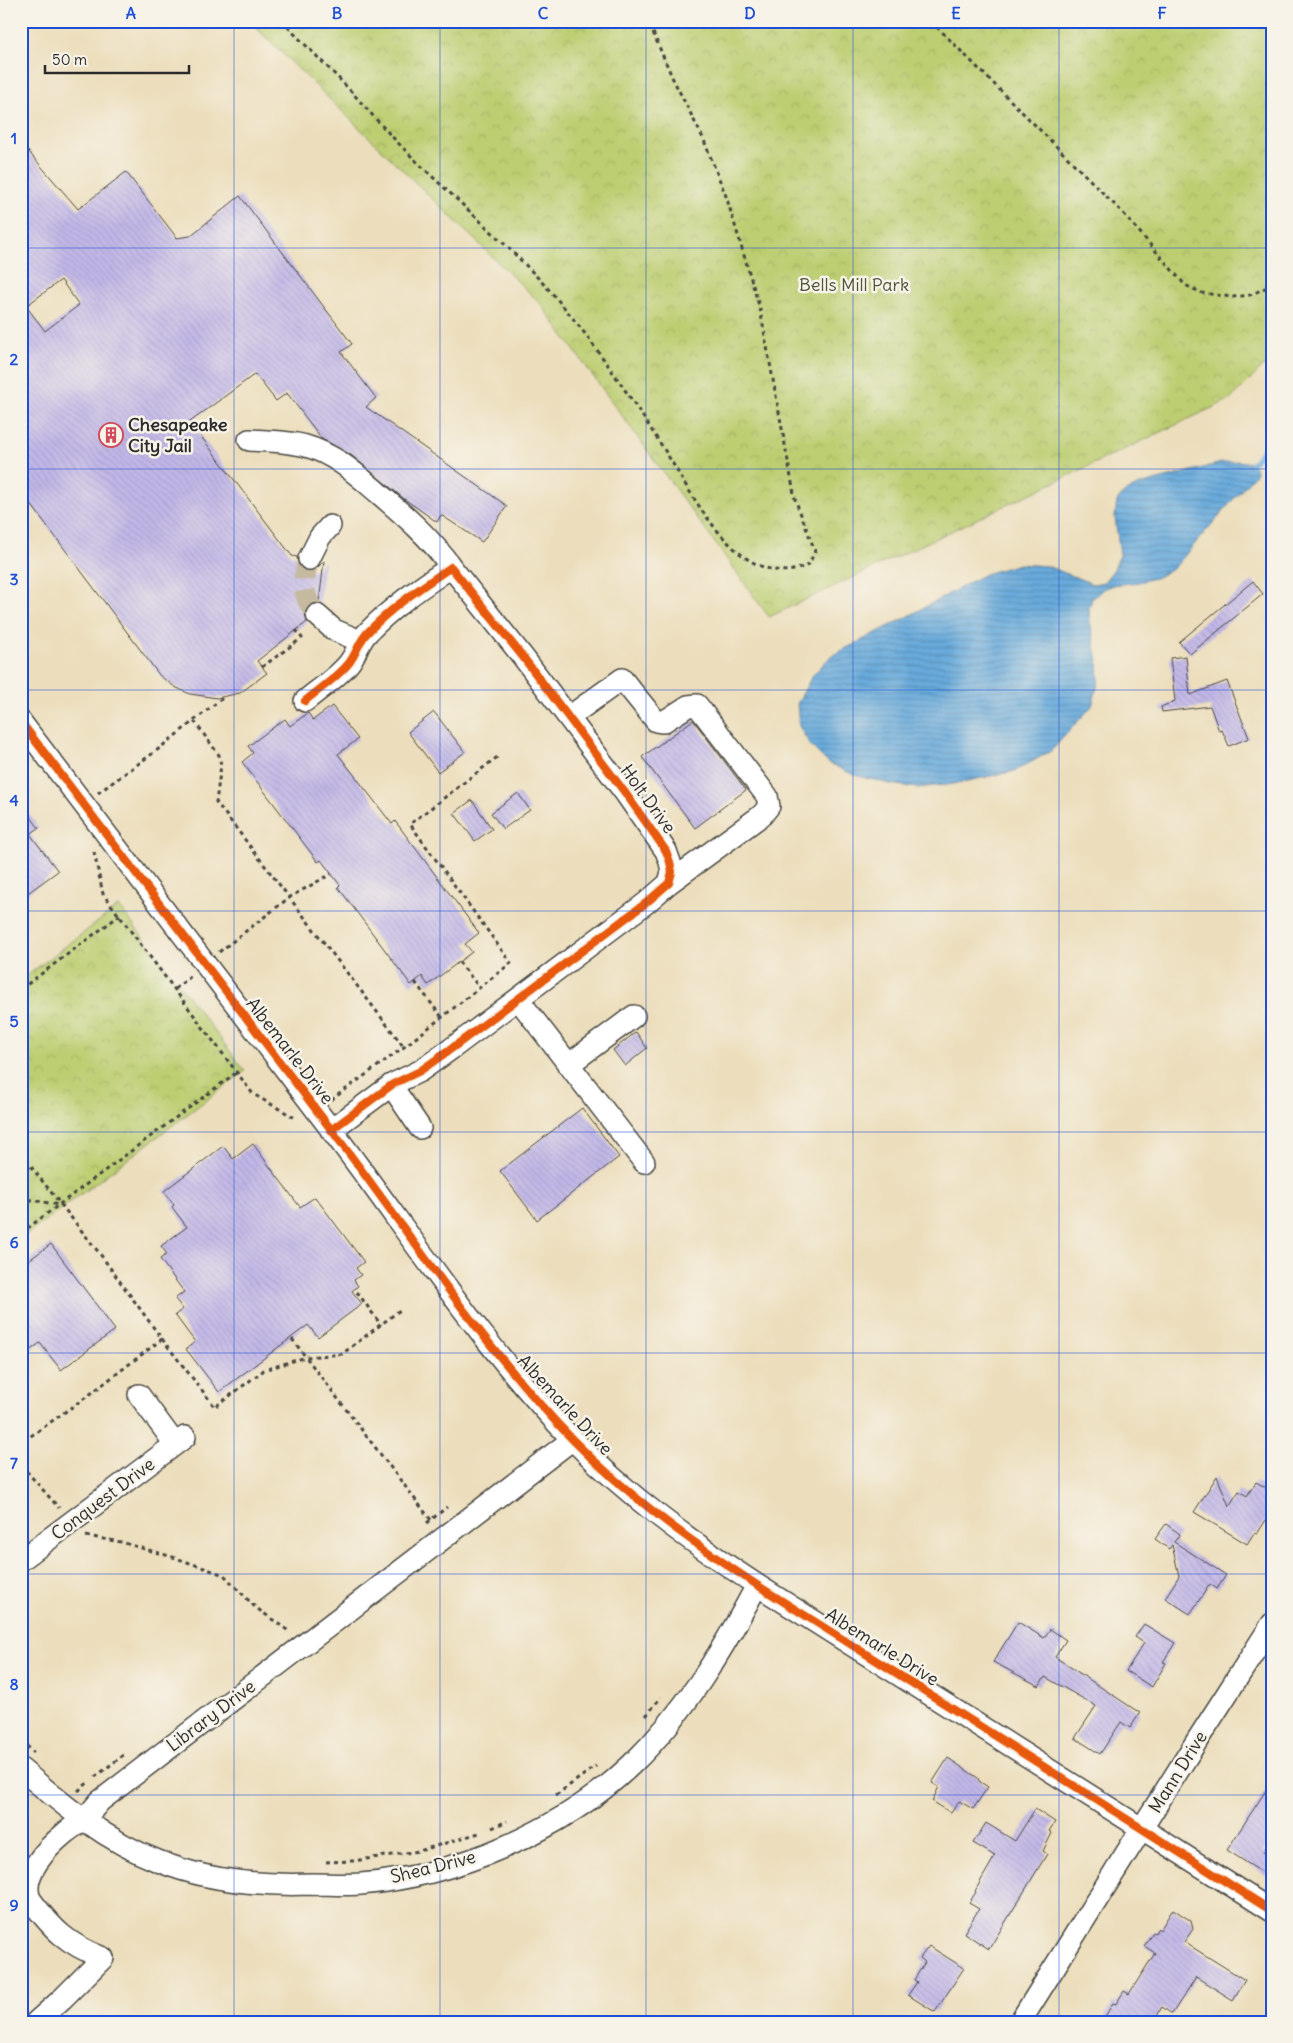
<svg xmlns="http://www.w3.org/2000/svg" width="1293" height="2043" viewBox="0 0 1293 2043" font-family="Delius,sans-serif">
  <defs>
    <pattern id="park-crowns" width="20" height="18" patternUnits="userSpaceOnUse" patternTransform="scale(1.25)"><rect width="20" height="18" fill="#bcce71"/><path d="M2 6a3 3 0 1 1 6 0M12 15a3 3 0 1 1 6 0" fill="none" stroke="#a2b162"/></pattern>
    <pattern id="water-rules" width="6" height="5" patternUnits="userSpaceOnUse" patternTransform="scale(1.25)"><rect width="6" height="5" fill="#68aadc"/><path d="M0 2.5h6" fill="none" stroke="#568bb3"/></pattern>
    <pattern id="building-back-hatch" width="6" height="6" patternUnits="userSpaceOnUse" patternTransform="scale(1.25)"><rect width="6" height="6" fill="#c2b8e8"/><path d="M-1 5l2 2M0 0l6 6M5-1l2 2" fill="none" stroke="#a79ec7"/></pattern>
  </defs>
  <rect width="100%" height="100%" fill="#f7f3e8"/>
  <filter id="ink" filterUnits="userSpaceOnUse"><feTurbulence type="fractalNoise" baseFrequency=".02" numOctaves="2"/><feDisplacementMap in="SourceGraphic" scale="10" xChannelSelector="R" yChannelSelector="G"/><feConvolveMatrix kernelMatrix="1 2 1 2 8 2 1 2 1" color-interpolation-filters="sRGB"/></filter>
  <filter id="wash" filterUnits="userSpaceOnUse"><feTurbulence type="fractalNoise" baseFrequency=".0096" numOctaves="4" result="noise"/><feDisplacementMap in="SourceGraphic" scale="20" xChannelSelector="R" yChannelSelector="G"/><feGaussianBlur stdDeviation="1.12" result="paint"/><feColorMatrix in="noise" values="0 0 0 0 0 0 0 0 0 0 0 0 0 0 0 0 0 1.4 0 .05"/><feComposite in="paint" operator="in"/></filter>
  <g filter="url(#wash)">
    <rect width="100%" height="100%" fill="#ecdebc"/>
    <path fill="url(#park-crowns)" stroke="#747c4e" d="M 249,21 L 1272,21 L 1272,358 L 1231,399 L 769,617 L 539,302 Z
      M 119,906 L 245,1071 L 21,1239 L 21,980 Z"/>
    <path fill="url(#water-rules)" stroke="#4a6a84" d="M 1238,461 C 1247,462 1257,463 1256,473 L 1174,568 L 1158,577 L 1139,582 L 1112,585 L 1102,590 L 1092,599 L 1089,608 L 1090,621 L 1098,660 L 1099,680 L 1092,706 L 1051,751 L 1015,771 L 953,784 L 917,788 L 890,784 L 854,775 L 827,762 L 810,745 L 799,726 L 797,704 L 812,676 L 831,656 L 907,617 L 985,574 L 1019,564 L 1047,566 L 1093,584 L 1104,582 L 1114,569 L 1120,555 L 1115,517 L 1117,501 L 1126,491 L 1140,485 L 1221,463 Z"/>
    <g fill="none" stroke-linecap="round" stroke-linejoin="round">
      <path stroke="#68aadc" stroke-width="5.5" d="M 1252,464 L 1272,439"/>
    </g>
    <g id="blocks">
      <path fill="url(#building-back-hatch)" fill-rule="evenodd" d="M 21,143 L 78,209 L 126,172 L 177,238 L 190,236 L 240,196 L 352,344 L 341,352 L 376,398 L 366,407 L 507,506 L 482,542 L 441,515 L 437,522 L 403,498 L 351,455 L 322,439 L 287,393 L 276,401 L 255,374 L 190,422 L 292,556 L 297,557 L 299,566 L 304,570 L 310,571 L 316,569 L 324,561 L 319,603 L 313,603 L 307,607 L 305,613 L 307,622 L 257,661 L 267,673 L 240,693 L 217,698 L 190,694 L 175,687 L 160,676 L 21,491 ZM 61,280 L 79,305 L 45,331 L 26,306 Z
        M 1253,581 L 1263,594 L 1190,654 L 1179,642 Z
        M 1186,656 L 1190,695 L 1227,681 L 1249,738 L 1229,746 L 1222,730 L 1219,731 L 1210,706 L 1162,712 L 1161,707 L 1175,701 L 1170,658 Z
        M 332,706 L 358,739 L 338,754 L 392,824 L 395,821 L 479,933 L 465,944 L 472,952 L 428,985 L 422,976 L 411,985 L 338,887 L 340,885 L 321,860 L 318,862 L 242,762 L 253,753 L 248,746 L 285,719 L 290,726 L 308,713 L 313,720 Z
        M 434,712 L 465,752 L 438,772 L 408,732 Z
        M 693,720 L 746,790 L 695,828 L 642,757 Z
        M 518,793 L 530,810 L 503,829 L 491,813 Z
        M 472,800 L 492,829 L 475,841 L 454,813 Z
        M 21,804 L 39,828 L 30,834 L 58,871 L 21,898 Z
        M 636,1032 L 647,1048 L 625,1066 L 613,1050 Z
        M 582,1108 L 619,1157 L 537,1220 L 500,1171 Z
        M 253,1144 L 300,1207 L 315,1197 L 364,1262 L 356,1268 L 361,1275 L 354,1280 L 358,1286 L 352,1291 L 362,1304 L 318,1337 L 308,1325 L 219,1392 L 186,1349 L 195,1342 L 175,1315 L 183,1309 L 175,1299 L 184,1292 L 160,1259 L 167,1254 L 161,1246 L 187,1227 L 172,1207 L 174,1205 L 164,1191 L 223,1146 L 233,1159 Z
        M 51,1244 L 115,1330 L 61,1370 L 40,1343 L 21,1357 L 21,1266 Z
        M 1217,1476 L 1229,1506 L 1239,1491 L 1247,1496 L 1256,1482 L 1272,1491 L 1272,1505 L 1266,1515 L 1268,1517 L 1257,1534 L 1254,1533 L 1247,1544 L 1194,1512 Z
        M 1166,1524 L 1180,1534 L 1174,1542 L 1226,1575 L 1217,1589 L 1210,1584 L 1190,1614 L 1165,1598 L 1179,1576 L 1172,1545 L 1169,1549 L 1155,1539 Z
        M 1018,1622 L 1044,1638 L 1050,1629 L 1066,1640 L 1055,1657 L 1140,1713 L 1130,1728 L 1121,1722 L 1100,1754 L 1075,1738 L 1096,1706 L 1045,1677 L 1039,1686 L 993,1662 Z
        M 1144,1624 L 1175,1643 L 1163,1662 L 1166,1663 L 1152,1687 L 1126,1671 L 1144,1643 L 1135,1637 Z
        M 948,1758 L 978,1778 L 979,1781 L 988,1787 L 973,1809 L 959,1801 L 951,1813 L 932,1801 L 939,1787 L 932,1783 Z
        M 1272,1781 L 1272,1838 L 1263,1852 L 1272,1858 L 1272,1866 L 1266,1875 L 1227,1850 Z
        M 1035,1809 L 1055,1822 L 1049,1831 L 1052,1833 L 1043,1851 L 1047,1854 L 989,1949 L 964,1933 L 979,1909 L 969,1903 L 976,1892 L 975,1891 L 995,1856 L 973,1843 L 986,1823 L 1015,1841 Z
        M 1173,1909 L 1191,1921 L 1193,1929 L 1184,1942 L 1245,1980 L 1233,2000 L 1196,1977 L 1172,2014 L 1162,2007 L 1153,2022 L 1102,2022 L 1113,2003 L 1116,2004 L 1124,1991 L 1129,1994 L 1155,1953 L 1144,1946 L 1153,1932 L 1155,1933 L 1158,1928 L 1160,1930 Z
        M 929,1946 L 964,1968 L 935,2012 L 908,1995 L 917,1982 L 914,1980 L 925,1962 L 920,1958 Z"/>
    </g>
  </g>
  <g filter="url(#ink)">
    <use href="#blocks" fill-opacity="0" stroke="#484641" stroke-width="1"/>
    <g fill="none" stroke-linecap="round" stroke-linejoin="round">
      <path stroke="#c5ba9f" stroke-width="21" stroke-dasharray="21 11" stroke-linecap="butt" d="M 309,559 C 302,583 301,594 317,615"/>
      <defs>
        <path id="minor" d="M 249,440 C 268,441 288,441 306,446 C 334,454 355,473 376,491 C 404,515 430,537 451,567
          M 309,559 L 320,537 L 330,526
          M 317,615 L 334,630 L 360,641
          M 305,701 C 319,689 337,678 349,663 C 357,653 359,640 369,631 C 393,606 422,587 451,567 L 523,657 L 626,794 L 666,851 L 670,862 L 672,872 L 669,883 L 646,903 L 451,1049 L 420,1071 L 393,1084 L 331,1130
          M 569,717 L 622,679 L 656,721 L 663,722 L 688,706 L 697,705 L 767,796 L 769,806 L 762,815 L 669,883
          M 21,722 C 124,858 227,993 330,1128 C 410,1233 481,1345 573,1440 C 628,1496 691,1542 757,1585 L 1272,1911
          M 518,999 L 644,1162
          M 568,1065 L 634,1016
          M 391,1085 L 420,1128
          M 139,1395 L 175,1444
          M 21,1560 L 185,1437
          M 21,1769 C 63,1805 106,1841 158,1861 C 207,1881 259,1886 312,1884 C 328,1884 345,1885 361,1884 C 456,1876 562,1831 631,1765 C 684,1714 723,1650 757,1585
          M 36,2022 L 62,1999 L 103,1958 C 67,1944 53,1930 30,1899 C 20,1875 48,1847 65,1833 C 71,1828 78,1824 84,1819 C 90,1813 95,1807 100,1801 L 573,1439
          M 1020,2022 L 1198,1739 L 1272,1624"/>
      </defs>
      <use href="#minor" stroke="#484641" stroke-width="24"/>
      <path stroke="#484641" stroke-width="3" stroke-dasharray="4 4" stroke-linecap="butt" d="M 282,21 C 304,44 326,65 348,88 C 367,109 386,131 406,151 C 460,205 519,252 567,311 C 602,354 632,400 662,446 C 686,484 709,531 746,558 C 765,571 789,576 809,564 L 815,551 L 795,499 L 760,309 L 737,232 L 726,196 L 703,138 L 673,79 L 648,21
        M 931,21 L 1123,213 L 1185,285 L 1202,293 L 1233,297 L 1250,295 L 1272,285
        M 262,667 L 302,638 L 296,630
        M 194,721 L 219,755 L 221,765 L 216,802 L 404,1047
        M 98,793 L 156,751 L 225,696
        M 94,852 L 103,894 L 253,1094 L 297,1119
        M 219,952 L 290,897 L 331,874
        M 459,962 L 479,987
        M 415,982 L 441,1016
        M 21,989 L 120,915
        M 175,989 L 190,977
        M 331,1100 L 404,1047 L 511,963 L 410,824 L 500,755
        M 21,1154 L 100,1254 L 162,1339 L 89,1395 L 21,1443
        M 21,1198 L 59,1205
        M 21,1233 L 237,1072
        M 357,1292 L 381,1325
        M 162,1339 L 215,1407 L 264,1370 L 306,1357 L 342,1354 L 400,1310
        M 292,1339 L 431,1520
        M 21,1452 L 26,1458 L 21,1462
        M 21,1465 L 59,1508
        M 427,1523 L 447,1507
        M 86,1536 L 121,1542 L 176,1558 L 224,1575 L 255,1607 L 290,1632
        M 646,1716 L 661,1697
        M 21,1740 L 34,1753
        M 95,1777 L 126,1753
        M 78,1791 L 90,1781
        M 556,1795 L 596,1766
        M 492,1828 L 507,1821
        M 326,1862 L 353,1861 L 419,1851 L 479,1833"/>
      <use href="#minor" stroke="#fff" stroke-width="21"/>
      <defs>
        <path id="cycleway" d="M 305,701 C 319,689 337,678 349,663 C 357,653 359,640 369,631 C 393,606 422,587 451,567 L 523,657 L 626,794 L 666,851 L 670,862 L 672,872 L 669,883 L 646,903 L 451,1049 L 420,1071 L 393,1084 L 331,1130
          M 21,722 C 124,858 227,993 330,1128 C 410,1233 481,1345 573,1440 C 628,1496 691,1542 757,1585 L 1272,1911"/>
      </defs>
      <use href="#cycleway" stroke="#f7f3e8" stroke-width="11"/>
      <use href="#cycleway" stroke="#e8590c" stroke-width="8"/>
    </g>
  </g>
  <path fill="none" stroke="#1d4ed8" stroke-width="1" stroke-opacity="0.55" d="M 234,21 L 234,2022M 440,21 L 440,2022M 646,21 L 646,2022M 853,21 L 853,2022M 1059,21 L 1059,2022M 21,248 L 1272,248M 21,469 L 1272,469M 21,690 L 1272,690M 21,911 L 1272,911M 21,1132 L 1272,1132M 21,1353 L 1272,1353M 21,1574 L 1272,1574M 21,1795 L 1272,1795"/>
  <defs>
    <symbol id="building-ring" viewBox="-11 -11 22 22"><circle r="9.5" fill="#f7f3e8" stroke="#d1495b" stroke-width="1.5"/><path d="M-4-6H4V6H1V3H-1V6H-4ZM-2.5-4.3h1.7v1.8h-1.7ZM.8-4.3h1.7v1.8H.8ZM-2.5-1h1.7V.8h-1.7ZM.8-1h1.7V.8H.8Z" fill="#d1495b"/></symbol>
  </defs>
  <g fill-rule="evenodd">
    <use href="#building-ring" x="97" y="421" width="28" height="28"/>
  </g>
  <g text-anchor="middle" stroke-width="5" stroke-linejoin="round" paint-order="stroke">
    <g font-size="18" fill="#4f543c" stroke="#f7f3e8">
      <text x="854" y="291">Bells Mill Park</text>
    </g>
    <g font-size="18" font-weight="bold" fill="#2b2b2b" stroke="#f7f3e8" text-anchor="start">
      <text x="128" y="431">Chesapeake<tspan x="128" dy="21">City Jail</tspan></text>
    </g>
    <g font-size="18" fill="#2b2b2b" stroke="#f7f3e8">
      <text transform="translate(648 799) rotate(54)" y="6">Holt Drive</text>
      <text transform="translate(290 1051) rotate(52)" y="6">Albemarle Drive</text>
      <text transform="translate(565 1405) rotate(47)" y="6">Albemarle Drive</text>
      <text transform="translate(103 1499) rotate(-37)" y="6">Conquest Drive</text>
      <text transform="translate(882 1647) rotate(32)" y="6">Albemarle Drive</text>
      <text transform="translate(211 1716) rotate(-37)" y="6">Library Drive</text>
      <text transform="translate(1178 1772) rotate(-58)" y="6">Mann Drive</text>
      <text transform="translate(433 1867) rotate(-14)" y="6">Shea Drive</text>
    </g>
  </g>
  <rect width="1293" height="2043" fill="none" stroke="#f7f3e8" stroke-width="55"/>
  <path d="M45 65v8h144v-8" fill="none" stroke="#2b2b2b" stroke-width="2.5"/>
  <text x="52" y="65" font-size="15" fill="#2b2b2b" stroke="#f7f3e8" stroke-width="4" paint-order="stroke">50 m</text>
  <rect x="28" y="28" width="1238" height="1988" fill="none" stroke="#1d4ed8" stroke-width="2"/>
  <g font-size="16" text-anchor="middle" font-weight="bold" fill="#1d4ed8">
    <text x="131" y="19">A</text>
    <text x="337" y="19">B</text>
    <text x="543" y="19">C</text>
    <text x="750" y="19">D</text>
    <text x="956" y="19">E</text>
    <text x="1162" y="19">F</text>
    <text x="14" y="144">1</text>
    <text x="14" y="365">2</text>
    <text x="14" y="585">3</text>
    <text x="14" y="806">4</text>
    <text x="14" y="1027">5</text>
    <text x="14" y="1248">6</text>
    <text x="14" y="1469">7</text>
    <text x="14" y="1690">8</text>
    <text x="14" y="1911">9</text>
  </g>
</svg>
